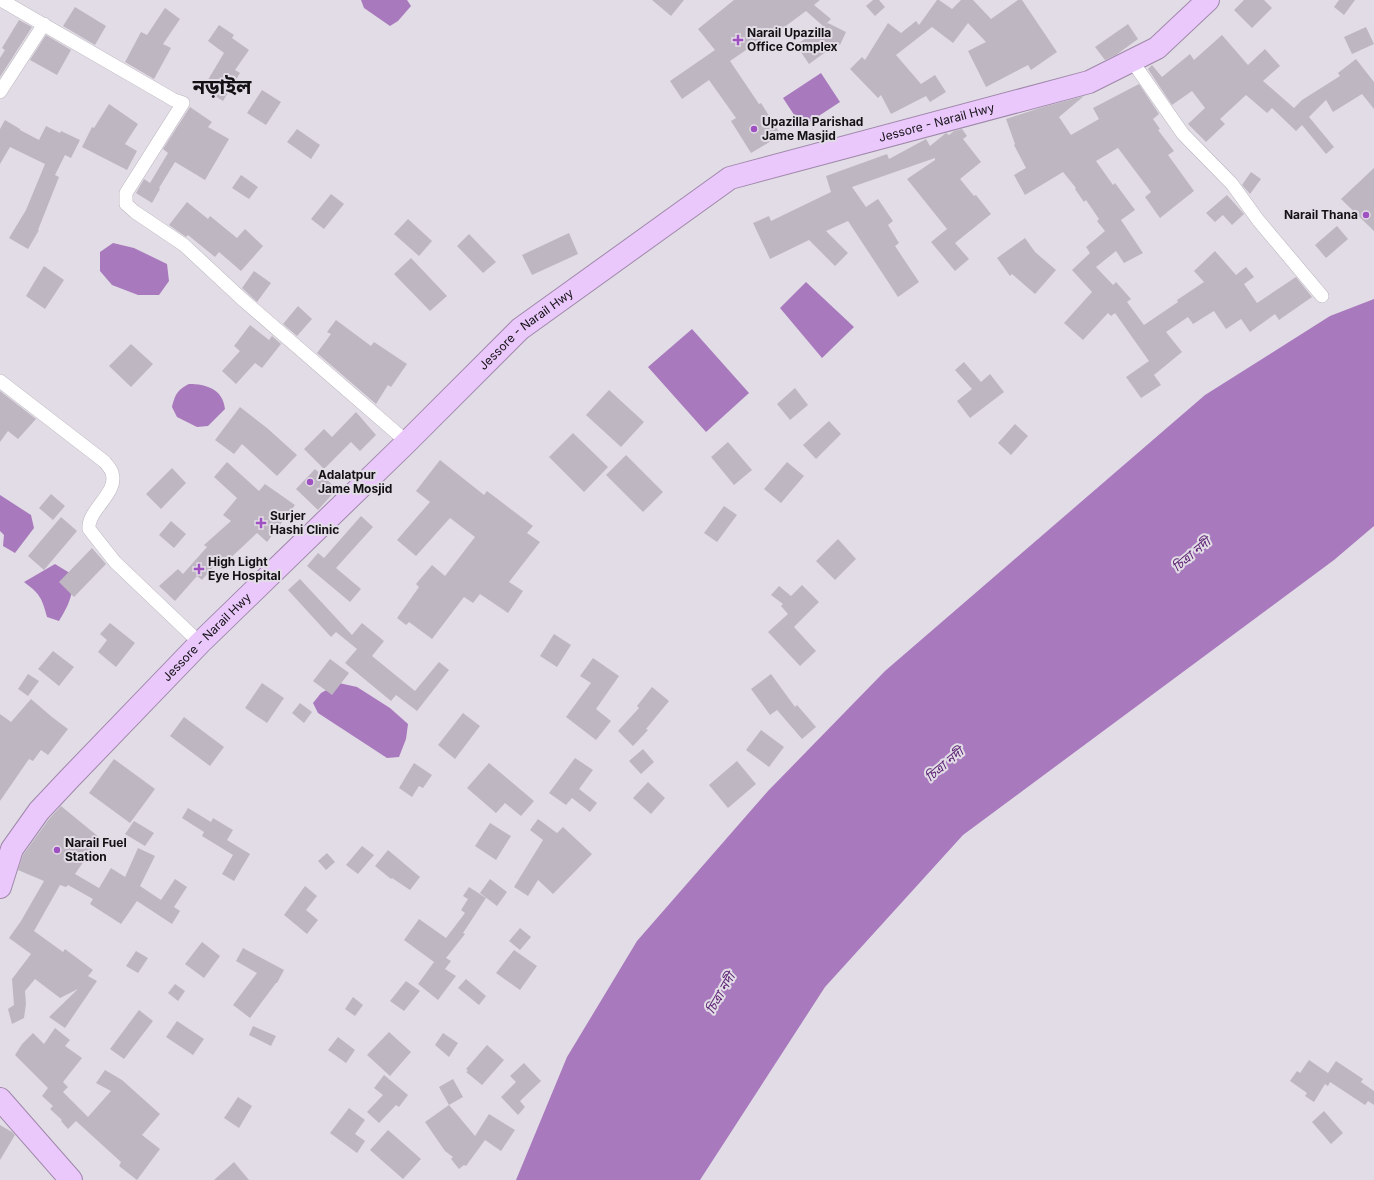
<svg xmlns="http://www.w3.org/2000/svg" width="1374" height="1180" viewBox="0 0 1374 1180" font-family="Inter,'Noto Sans Bengali',sans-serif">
  <rect width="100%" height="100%" fill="#e2dce6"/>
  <path fill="#a87abd" d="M 361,0 L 407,0 L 411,6 L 398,21 L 390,26 L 364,8 Z
    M 821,73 L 840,102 L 802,127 L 783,98 Z
    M 113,243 L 134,248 L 167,264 L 169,281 L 159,295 L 138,295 L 112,285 L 100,271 L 100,252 Z
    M 806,282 L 854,327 L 822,358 L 780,308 Z
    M 1374,299 L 1374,526 L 1334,560 L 963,835 L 825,987 L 700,1180 L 516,1180 L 567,1057 L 637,941 L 768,791 L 885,671 L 1205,395 L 1330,316 Z
    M 692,329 L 749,393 L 706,432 L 648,367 Z
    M 189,384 C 206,384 223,389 225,409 L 208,426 L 197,427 L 177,417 L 172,407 C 175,395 177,390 189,384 Z
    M 0,495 L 31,515 L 34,528 L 15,553 L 3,546 L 4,535 L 0,531 Z
    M 55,564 L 73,575 C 73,595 70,603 59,621 L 47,617 C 42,598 40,594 24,582 Z
    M 339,683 L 357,687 L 390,708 L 408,724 L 406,739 L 399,757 L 387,758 L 318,713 L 313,703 L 321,693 Z"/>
  <path fill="#beb7c1" d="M 652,0 L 684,0 L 671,16 Z
    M 734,0 L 820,0 L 814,5 L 831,19 L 826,24 L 828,23 L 846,32 L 840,45 L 838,43 L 809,64 L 796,45 L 823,26 L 806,11 L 783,28 L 781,26 L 730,61 L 759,104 L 761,103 L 781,135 L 751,153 L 731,121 L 736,118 L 709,80 L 682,99 L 670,81 L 715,50 L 698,29 Z
    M 873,0 L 879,0 L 885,7 L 875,16 L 866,6 Z
    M 937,0 L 939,0 L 952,9 L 961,0 L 973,0 L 991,19 L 1018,0 L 1022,0 L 1057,52 L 1031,70 L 1028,65 L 986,87 L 968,51 L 986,42 L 968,23 L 953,43 L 932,27 L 896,55 L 921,84 L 935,75 L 946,92 L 930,102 L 926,96 L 891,114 L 881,95 L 878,98 L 850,69 L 862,57 L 865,60 L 888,23 L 901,33 L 916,21 L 919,25 Z
    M 1244,0 L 1264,0 L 1272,8 L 1252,28 L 1234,10 Z
    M 1339,0 L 1355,0 L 1344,15 L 1334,7 Z
    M 75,7 L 106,26 L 95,45 L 63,26 Z
    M 165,8 L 180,19 L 163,44 L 171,48 L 154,79 L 125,62 L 141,32 L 147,35 Z
    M 19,20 L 32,27 L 0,77 L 0,58 L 5,50 L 2,48 Z
    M 1128,24 L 1138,39 L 1116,55 L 1105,60 L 1095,47 Z
    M 219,25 L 234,35 L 232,38 L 249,50 L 235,70 L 240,73 L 223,101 L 203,88 L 224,53 L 208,41 Z
    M 1366,27 L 1374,44 L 1352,54 L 1344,37 Z
    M 46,35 L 71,50 L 57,75 L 30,60 Z
    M 1222,35 L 1248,65 L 1265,49 L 1280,66 L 1263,81 L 1294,108 L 1302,100 L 1340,76 L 1338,73 L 1356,59 L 1374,82 L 1374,109 L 1362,94 L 1333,112 L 1326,100 L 1309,117 L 1334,147 L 1326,154 L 1302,125 L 1296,131 L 1272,108 L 1267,113 L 1246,95 L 1220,119 L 1225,124 L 1206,142 L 1188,124 L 1205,108 L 1192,91 L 1172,105 L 1148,69 L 1152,65 L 1162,77 L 1190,54 L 1194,60 Z
    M 1139,84 L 1159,114 L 1153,119 L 1160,129 L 1158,130 L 1174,151 L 1168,155 L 1194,191 L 1160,218 L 1145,197 L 1151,192 L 1118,148 L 1096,161 L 1113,185 L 1115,183 L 1135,210 L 1121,220 L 1143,253 L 1124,263 L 1116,251 L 1096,267 L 1113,285 L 1116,282 L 1131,299 L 1127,302 L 1144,325 L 1178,302 L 1177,300 L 1204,282 L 1194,271 L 1215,251 L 1236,275 L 1246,267 L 1254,277 L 1244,284 L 1257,303 L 1296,277 L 1312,297 L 1279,320 L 1275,314 L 1250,332 L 1241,319 L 1226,329 L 1214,311 L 1193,324 L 1188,317 L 1166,332 L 1182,352 L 1154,375 L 1161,385 L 1141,398 L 1126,377 L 1149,361 L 1115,313 L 1111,316 L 1108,313 L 1083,340 L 1064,323 L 1092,292 L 1072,270 L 1090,253 L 1086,247 L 1105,231 L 1097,221 L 1099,219 L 1086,200 L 1084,202 L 1075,189 L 1076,188 L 1063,172 L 1025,195 L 1014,175 L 1026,168 L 1014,145 L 1015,144 L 1006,119 L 1043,107 L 1084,96 L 1059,117 L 1071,135 L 1099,119 L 1093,108 Z
    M 262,90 L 281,102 L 266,125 L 247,113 Z
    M 109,104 L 138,124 L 125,144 L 137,151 L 127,170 L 82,147 L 92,127 L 94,128 Z
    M 190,107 L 212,122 L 208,127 L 229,139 L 205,180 L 175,162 L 159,188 L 160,189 L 152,203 L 136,193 L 144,179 L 150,183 L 168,153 L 163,149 Z
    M 5,120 L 20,129 L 20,130 L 39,140 L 46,126 L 60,133 L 61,131 L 80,140 L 71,158 L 65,155 L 55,175 L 59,177 L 38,230 L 39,230 L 28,249 L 9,238 L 26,210 L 45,164 L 10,147 L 0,164 L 0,129 Z
    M 297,129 L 320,145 L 311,159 L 287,142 Z
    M 962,129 L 967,136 L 963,139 L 981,162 L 960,179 L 974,196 L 976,195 L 991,214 L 955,243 L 969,259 L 955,271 L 931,242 L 947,229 L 907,179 L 935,160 L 935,158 L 852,187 L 866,207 L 878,199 L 893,221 L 888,225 L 899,243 L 895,246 L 919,282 L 898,297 L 848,221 L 826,231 L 848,253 L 835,266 L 809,240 L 770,259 L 753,223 L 769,216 L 771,221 L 831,192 L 826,176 L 887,154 L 889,159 L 926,139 L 930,146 L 946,133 L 949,135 L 954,131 Z
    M 1374,168 L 1374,231 L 1341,199 Z
    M 1251,172 L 1261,179 L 1250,194 L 1242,185 Z
    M 241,175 L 258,187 L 249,199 L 232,188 Z
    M 331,194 L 344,204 L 324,229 L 311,219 Z
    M 1227,195 L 1244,214 L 1232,225 L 1223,215 L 1215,222 L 1206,213 Z
    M 187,202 L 208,219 L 210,216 L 237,238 L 245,229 L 263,246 L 241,271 L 219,252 L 215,257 L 188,235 L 186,237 L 169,225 Z
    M 408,219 L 432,241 L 419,256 L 394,234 Z
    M 1337,226 L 1348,239 L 1326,258 L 1315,245 Z
    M 569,233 L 578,254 L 532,275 L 522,255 Z
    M 469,234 L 496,262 L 483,273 L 457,246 Z
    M 1025,238 L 1035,252 L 1056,270 L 1035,294 L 1012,274 L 1010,276 L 997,258 Z
    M 411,258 L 447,296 L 430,311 L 394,274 Z
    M 44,266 L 64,280 L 45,309 L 26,296 Z
    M 254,271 L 271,283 L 257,302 L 242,288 Z
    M 298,306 L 312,319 L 297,336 L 283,324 Z
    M 336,320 L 371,346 L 374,342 L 407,364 L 391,387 L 388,385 L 376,404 L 317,353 L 331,334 L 327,332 Z
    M 250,325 L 269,340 L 272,336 L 281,344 L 262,368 L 255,363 L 236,384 L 222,371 L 240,351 L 234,346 Z
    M 131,344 L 153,364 L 131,387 L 109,366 Z
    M 964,362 L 981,382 L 990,374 L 1004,392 L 970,418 L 957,401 L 972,389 L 955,370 Z
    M 795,388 L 808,405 L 790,420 L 777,404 Z
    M 609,390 L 644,422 L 621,447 L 586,415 Z
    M 0,391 L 36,419 L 18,439 L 8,431 L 0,442 Z
    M 240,407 L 267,428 L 297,455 L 277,476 L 242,444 L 234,454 L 215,440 Z
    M 356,412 L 376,435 L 360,451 L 351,442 L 324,469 L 304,449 L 324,429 L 332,437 Z
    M 829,421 L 841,434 L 816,459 L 803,445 Z
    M 1015,424 L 1028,436 L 1011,455 L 998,443 Z
    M 573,433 L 608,467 L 584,492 L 549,457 Z
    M 728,442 L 752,470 L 734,485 L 711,457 Z
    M 626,455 L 663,492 L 643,512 L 606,475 Z
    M 440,460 L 484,495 L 487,491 L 533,526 L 527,533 L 540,542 L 509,582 L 523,591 L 508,613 L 480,594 L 473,603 L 464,597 L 432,639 L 409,622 L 406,625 L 397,618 L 419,587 L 416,584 L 432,565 L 445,576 L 475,537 L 450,518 L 416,556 L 397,540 L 430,502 L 416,491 Z
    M 227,462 L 259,491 L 265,484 L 295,505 L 267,542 L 257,533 L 223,565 L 219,560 L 202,580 L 197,576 L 175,601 L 159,586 L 178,569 L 183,574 L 207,547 L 204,545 L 231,521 L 223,515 L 237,498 L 214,477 Z
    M 787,462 L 804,476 L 781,503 L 764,489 Z
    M 172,468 L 186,483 L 161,509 L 146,494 Z
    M 315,469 L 337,489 L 318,510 L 296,489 Z
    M 51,494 L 65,506 L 53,520 L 39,508 Z
    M 724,506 L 737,515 L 717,542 L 704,533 Z
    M 361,516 L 373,527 L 336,568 L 361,589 L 350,602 L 307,566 L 318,553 L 324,558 Z
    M 61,517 L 77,531 L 44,570 L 28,556 Z
    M 171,521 L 186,534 L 174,548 L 159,535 Z
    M 838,539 L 856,559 L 835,580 L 816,561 Z
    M 92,548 L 106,564 L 74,597 L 59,582 Z
    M 300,579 L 352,635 L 362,623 L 384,641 L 372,656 L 415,691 L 439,662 L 449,670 L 417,711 L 396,695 L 391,701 L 345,663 L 357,649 L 336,632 L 331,637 L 288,590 Z
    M 802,585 L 819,602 L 794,627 L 816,651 L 800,666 L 768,632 L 788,614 L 781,606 L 783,604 L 771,595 L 779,586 L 791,596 Z
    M 110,623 L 135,643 L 116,667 L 98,652 L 107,640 L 100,634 Z
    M 554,634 L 571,645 L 557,667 L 540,656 Z
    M 53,651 L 74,667 L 59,686 L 38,669 Z
    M 593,658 L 619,676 L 596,709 L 611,721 L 596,740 L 566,717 L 591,683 L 580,676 Z
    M 330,659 L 349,673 L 332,695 L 313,681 Z
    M 28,674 L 39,681 L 28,696 L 18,689 Z
    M 771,674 L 795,707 L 797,705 L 816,727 L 802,739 L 777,710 L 770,715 L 751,689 Z
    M 262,683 L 284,698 L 267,723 L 245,708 Z
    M 652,687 L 669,701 L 646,729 L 648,730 L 633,746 L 618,731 L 639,708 L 637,706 Z
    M 31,699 L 52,717 L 68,729 L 48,755 L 41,750 L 33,761 L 29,759 L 0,801 L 0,714 L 11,722 Z
    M 300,703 L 312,712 L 304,723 L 292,713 Z
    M 463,713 L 480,726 L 455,759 L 438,745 Z
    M 184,717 L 224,747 L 210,766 L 170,736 Z
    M 761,730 L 784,747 L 769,767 L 746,750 Z
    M 643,749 L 654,762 L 641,774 L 629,761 Z
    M 575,758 L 593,770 L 579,789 L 597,803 L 590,812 L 572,798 L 566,805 L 549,793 Z
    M 114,759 L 155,789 L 130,823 L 89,793 Z
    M 737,761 L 756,784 L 728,808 L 709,785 Z
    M 414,763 L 432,775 L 423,788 L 419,786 L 412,797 L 399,788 Z
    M 489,763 L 534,801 L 521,816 L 505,803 L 496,813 L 467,788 Z
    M 648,782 L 665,798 L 651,814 L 633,798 Z
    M 61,806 L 100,838 L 75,874 L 99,888 L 111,868 L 125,877 L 138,848 L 155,856 L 140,886 L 161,900 L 175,879 L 187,887 L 174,907 L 180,911 L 172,924 L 137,901 L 121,924 L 90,904 L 93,899 L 68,885 L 66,887 L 60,885 L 34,931 L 63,952 L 65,949 L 93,970 L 88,976 L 97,981 L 65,1028 L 49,1017 L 78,989 L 60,998 L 35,979 L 25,991 L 26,1004 L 24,1018 L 12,1024 L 8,1009 L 14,1005 L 12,979 L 31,954 L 9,938 L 21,921 L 44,881 L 18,870 L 23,855 L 49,819 Z
    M 188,808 L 211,822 L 213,818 L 233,830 L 227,840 L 250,854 L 234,881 L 222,874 L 233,855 L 202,836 L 204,832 L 182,818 Z
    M 538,819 L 557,833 L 563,827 L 592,854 L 553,894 L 538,880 L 528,896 L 514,887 L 543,840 L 530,830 Z
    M 134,821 L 154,833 L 145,846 L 125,834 Z
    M 490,823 L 511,836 L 496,860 L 475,846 Z
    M 362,846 L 374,855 L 358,874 L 346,865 Z
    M 388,850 L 420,877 L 410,890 L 392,878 L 391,879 L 375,866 Z
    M 327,853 L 335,862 L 326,870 L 318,861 Z
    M 490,879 L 507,892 L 497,906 L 480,893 Z
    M 305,886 L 317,896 L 306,910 L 318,920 L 307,934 L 284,915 Z
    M 469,887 L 486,898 L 463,933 L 465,934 L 446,958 L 451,961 L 445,969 L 456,976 L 438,1000 L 418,984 L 434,962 L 404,940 L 419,919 L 446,938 L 465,913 L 461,910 L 468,899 L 463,896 Z
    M 520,928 L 531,937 L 520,950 L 509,941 Z
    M 202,942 L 220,956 L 204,978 L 185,964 Z
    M 243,948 L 284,970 L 277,983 L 276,983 L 250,1018 L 233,1005 L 257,973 L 236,961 Z
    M 514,950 L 537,966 L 520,990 L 496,973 Z
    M 136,951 L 148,958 L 138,973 L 126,966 Z
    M 466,979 L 486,996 L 479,1005 L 458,988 Z
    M 406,981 L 420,991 L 404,1011 L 390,1001 Z
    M 175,984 L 185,991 L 178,1001 L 168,993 Z
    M 353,997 L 363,1005 L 355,1016 L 345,1009 Z
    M 139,1010 L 153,1021 L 124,1059 L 110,1049 Z
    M 177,1021 L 204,1039 L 193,1055 L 166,1037 Z
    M 253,1026 L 276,1036 L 271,1046 L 249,1035 Z
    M 55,1028 L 70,1040 L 65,1046 L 82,1058 L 63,1082 L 68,1087 L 63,1092 L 88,1117 L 111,1091 L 96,1083 L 105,1070 L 122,1080 L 160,1114 L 142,1135 L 160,1149 L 137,1180 L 119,1166 L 121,1162 L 76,1121 L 68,1129 L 61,1121 L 62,1120 L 50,1109 L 53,1106 L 42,1096 L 48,1088 L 15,1055 L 22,1044 L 33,1033 L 44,1044 Z
    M 389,1032 L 411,1052 L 390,1076 L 367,1055 Z
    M 443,1033 L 458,1043 L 449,1057 L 435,1045 Z
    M 338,1037 L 355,1050 L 346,1063 L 328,1050 Z
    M 487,1045 L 504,1060 L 482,1085 L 466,1072 L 468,1071 L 466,1069 Z
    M 1309,1060 L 1328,1073 L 1336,1061 L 1363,1079 L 1361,1082 L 1374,1091 L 1374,1105 L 1368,1101 L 1365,1105 L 1330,1082 L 1328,1086 L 1325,1084 L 1314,1102 L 1305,1096 L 1307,1093 L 1290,1081 L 1297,1071 L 1300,1073 Z
    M 524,1063 L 541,1081 L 520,1101 L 525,1107 L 518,1115 L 501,1097 L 516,1082 L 510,1076 Z
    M 384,1075 L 408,1095 L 399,1107 L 396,1105 L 379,1123 L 367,1112 L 383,1095 L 374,1088 Z
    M 453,1079 L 463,1097 L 449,1105 L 475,1136 L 489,1114 L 515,1130 L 501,1151 L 485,1140 L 466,1166 L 464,1165 L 459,1169 L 451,1159 L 453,1157 L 445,1151 L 425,1122 L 449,1105 L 439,1087 Z
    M 238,1097 L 252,1106 L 239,1128 L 224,1118 Z
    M 349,1108 L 365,1120 L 355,1134 L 365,1141 L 357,1153 L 330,1133 Z
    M 1324,1111 L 1343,1133 L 1331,1144 L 1312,1122 Z
    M 0,1125 L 12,1132 L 15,1135 L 0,1160 Z
    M 388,1130 L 421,1159 L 403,1179 L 370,1150 Z
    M 234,1162 L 249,1180 L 214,1180 Z"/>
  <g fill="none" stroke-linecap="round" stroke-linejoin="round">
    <defs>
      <path id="street" d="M 1,0 L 174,100 L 183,103 L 126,193 L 126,204 L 135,212 L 184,245 L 242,299 L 407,442
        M 1132,61 L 1183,134 L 1232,184 L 1258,220 L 1322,296
        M 0,92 L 44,24
        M 0,381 L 105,462 C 107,465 111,469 112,473 C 119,493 87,510 89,529 L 115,562 L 200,643"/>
      <g id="highway">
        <path id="s1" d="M 0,887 L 12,849 L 39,811 L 70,778 L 200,643 L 407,442 L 520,329 L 730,178 L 1089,82 L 1157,48 L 1208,0"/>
        <path d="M 0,1099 L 71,1180"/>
      </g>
    </defs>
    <use href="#street" stroke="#bab4bd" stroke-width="14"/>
    <use href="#highway" stroke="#9f88aa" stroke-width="24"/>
    <use href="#street" stroke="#fff" stroke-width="13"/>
    <use href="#highway" stroke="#eac8fb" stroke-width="22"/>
  </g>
  <g fill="#9f50c1" stroke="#e2dce6" stroke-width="1.5">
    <path d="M736 34h4v4h4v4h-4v4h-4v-4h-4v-4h4z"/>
    <circle cx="754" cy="129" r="4"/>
    <circle cx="1366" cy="215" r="4"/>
    <circle cx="310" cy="482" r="4"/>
    <path d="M259 517h4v4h4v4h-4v4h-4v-4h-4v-4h4z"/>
    <path d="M197 563h4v4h4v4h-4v4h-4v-4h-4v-4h4z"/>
    <circle cx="57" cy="850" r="4"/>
  </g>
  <g text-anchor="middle" stroke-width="4" stroke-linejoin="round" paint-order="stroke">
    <g font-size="12" font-weight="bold" fill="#131114" stroke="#e2dce6" text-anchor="start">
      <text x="747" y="37">Narail Upazilla<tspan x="747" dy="14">Office Complex</tspan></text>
      <text x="762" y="126">Upazilla Parishad<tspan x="762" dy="14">Jame Masjid</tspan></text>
      <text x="1358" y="219" text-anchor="end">Narail Thana</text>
      <text x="318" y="479">Adalatpur<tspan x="318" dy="14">Jame Mosjid</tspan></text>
      <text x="270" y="520">Surjer<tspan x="270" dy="14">Hashi Clinic</tspan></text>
      <text x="208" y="566">High Light<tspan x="208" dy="14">Eye Hospital</tspan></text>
      <text x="65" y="847">Narail Fuel<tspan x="65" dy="14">Station</tspan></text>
    </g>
    <g font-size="12" fill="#131114" stroke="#e2dce6">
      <text dy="4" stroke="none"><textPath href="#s1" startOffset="1240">Jessore - Narail Hwy</textPath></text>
      <text dy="4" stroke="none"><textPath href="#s1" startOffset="772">Jessore - Narail Hwy</textPath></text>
      <text dy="4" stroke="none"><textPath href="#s1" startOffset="328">Jessore - Narail Hwy</textPath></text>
    </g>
    <g font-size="13" font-style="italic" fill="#5d2374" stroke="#e2dce6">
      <text transform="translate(1191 554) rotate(-40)" y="5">চিত্রা নদী</text>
      <text transform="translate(944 764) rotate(-40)" y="5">চিত্রা নদী</text>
      <text transform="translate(720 993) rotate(-60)" y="5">চিত্রা নদী</text>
    </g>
    <g font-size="20" font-weight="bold" fill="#131114" stroke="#e2dce6">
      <text x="222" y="94">নড়াইল</text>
    </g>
  </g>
</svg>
